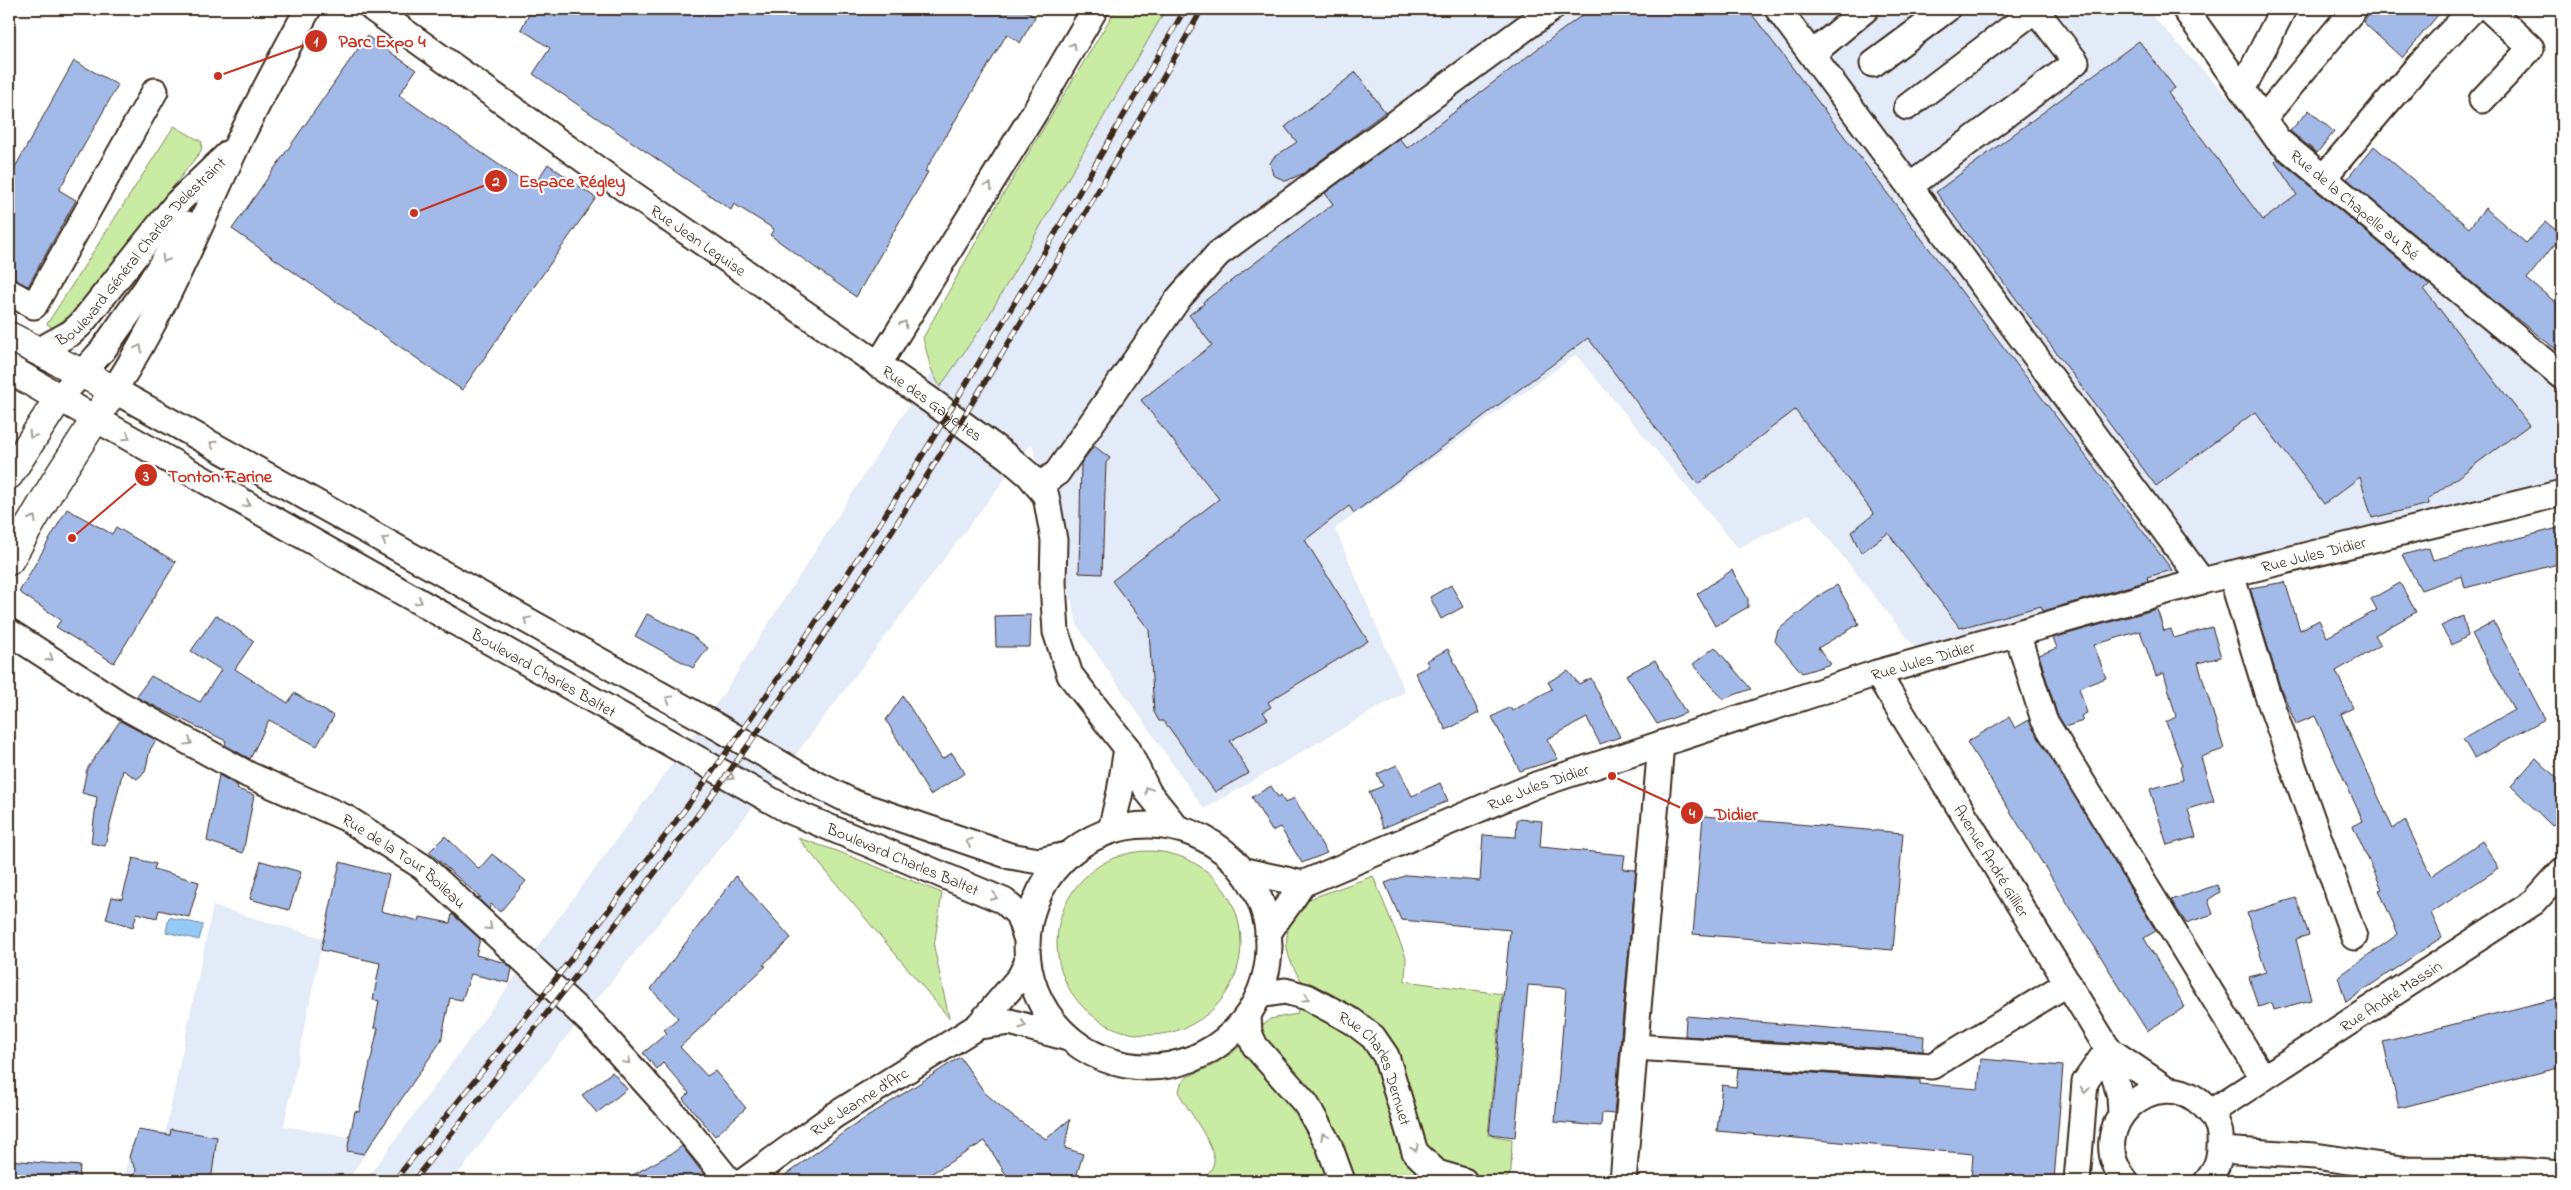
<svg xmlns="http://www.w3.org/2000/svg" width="2571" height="1190" viewBox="0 0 2571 1190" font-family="'Indie Flower',sans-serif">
  <rect width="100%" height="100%" fill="#fff"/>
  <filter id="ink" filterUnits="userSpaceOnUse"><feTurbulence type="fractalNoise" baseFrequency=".02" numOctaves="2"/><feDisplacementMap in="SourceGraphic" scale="10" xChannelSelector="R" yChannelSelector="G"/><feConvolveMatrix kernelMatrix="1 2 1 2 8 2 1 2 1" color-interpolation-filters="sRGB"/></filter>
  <g filter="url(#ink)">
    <path fill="#e3eaf8" d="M 1148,9 L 2146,9 L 2266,138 L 2562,380 L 2562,486 L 1918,651 L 1809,514 L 1738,548 L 1576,355 L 1335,529 L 1405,692 L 1204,809 L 1078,627 L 1032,443 L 796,754 L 495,1125 L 453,1181 L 365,1181 L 722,696 L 915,396 L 947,353 Z
      M 213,906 L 323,938 L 284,1126 L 374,1141 L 347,1181 L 123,1181 L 131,1145 L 135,1142 L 138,1130 L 165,1134 Z"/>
    <path fill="#caeba4" stroke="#828a61" d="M 1116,9 L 1166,9 L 985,322 L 940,387 L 931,369 L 923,338 L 992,213 Z
      M 174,126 L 202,142 L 201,151 L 77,310 L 53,328 L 47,324 Z
      M 798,838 L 837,851 L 942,893 L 934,947 L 949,1018 Z
      M1057 943a92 92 0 1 1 184 0a92 92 0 1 1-184 0Z
      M 1373,876 L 1406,957 L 1405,981 L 1502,994 L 1488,1135 L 1512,1139 L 1511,1172 L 1505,1181 L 1201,1181 C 1207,1176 1213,1169 1214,1161 C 1215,1146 1189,1111 1181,1097 L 1179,1091 L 1181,1084 L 1187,1077 L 1212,1066 L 1232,1053 L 1270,1019 L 1297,1014 L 1304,984 C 1282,955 1282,935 1298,903 Z"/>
    <path fill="#94caf3" stroke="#708a9e" d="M 169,917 L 203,925 L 199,940 L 166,932 Z"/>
    <path fill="#a3b9e7" stroke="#3b2a1e" d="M 532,9 L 1022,9 L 1035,17 L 1020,43 L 1007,34 L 925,171 L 928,172 L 856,297 L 770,235 L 774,229 L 734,204 L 731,210 L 533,74 L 550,48 L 521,29 Z
      M 1590,9 L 1748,9 L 2172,570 L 2147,577 L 2148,581 L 2043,611 L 2041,606 L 1960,628 L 1888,533 L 1861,553 L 1851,532 L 1874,514 L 1795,410 L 1698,484 L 1588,338 L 1354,513 L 1349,506 L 1305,540 L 1368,641 L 1268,702 L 1271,707 L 1263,712 L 1268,719 L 1230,741 L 1249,773 L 1215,792 L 1170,729 L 1163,721 L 1159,721 L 1154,712 L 1149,630 L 1112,581 L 1219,499 L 1141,400 L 1212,345 L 1189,315 L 1204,304 L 1203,302 L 1333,204 L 1325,193 L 1399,138 L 1407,148 Z
      M 2374,9 L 2443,9 L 2402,58 L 2363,22 Z
      M 367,36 L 416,70 L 399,95 L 532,188 L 548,164 L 596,198 L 462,390 L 232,229 Z
      M 2139,41 L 2175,88 L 2168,93 L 2263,220 L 2297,195 L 2275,162 L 2278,159 L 2430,285 L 2424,289 L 2529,425 L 2428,499 L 2429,504 L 2372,518 L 2360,477 L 2324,504 L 2255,412 L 2156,486 L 1936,192 Z
      M 74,61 L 118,85 L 59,190 L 76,200 L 28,286 L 9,278 L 9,178 Z
      M 1356,72 L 1385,112 L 1304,173 L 1286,181 L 1273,175 L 1270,163 L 1274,157 L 1297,142 L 1285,127 Z
      M 2309,110 L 2334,132 L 2317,153 L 2290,131 Z
      M 2374,146 L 2469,228 L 2485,208 L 2526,243 L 2546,222 L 2562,235 L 2527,279 L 2559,305 L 2557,309 L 2562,313 L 2562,354 L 2503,308 L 2347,179 Z
      M 1094,446 L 1110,458 L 1106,463 L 1102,574 L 1079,573 L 1081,463 Z
      M 67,509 L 112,534 L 116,527 L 176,562 L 114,663 L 56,627 L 61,620 L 19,592 Z
      M 2562,527 L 2562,563 L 2465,588 L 2462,576 L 2421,590 L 2402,555 L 2429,548 L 2433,560 Z
      M 1732,570 L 1748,599 L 1748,607 L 1715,626 L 1697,594 Z
      M 2285,582 L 2300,630 L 2319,620 L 2327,637 L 2377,610 L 2371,599 L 2400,583 L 2416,612 L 2375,635 L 2381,645 L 2336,671 L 2353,708 L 2341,714 L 2393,829 L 2405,820 L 2431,876 L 2482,841 L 2499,868 L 2431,913 L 2442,937 L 2346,1002 L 2338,977 L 2398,934 L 2379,890 L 2382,889 L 2353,826 L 2363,821 L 2315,716 L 2296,724 L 2280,687 L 2250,588 Z
      M 1451,585 L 1463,607 L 1441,619 L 1430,597 Z
      M 1837,585 L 1859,624 L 1818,648 L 1831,664 L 1802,673 L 1775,641 L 1778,630 L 1823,593 Z
      M 2157,609 L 2164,631 L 2171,629 L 2174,638 L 2212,627 L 2221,657 L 2198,663 L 2224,749 L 2201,757 L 2214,801 L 2188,809 L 2196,837 L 2167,845 L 2150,789 L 2183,780 L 2180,767 L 2182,766 L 2166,722 L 2176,717 L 2164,673 L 2156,676 L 2140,631 L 2094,645 L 2106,678 L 2079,688 L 2087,713 L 2081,716 L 2083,721 L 2065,727 L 2057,714 L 2039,655 L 2057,648 L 2053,638 Z
      M 647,614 L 691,635 L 708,648 L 693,668 L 635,636 Z
      M 216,615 L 254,641 L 235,669 L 288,703 L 294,693 L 334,716 L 317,746 L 269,720 L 250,759 L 225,745 L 226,741 L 136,697 L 151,676 L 200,702 L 221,670 L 191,651 Z
      M 1031,615 L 1030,647 L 996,647 L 995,616 Z
      M 2463,616 L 2468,636 L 2452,645 L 2441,626 Z
      M 2494,622 L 2545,719 L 2474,758 L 2463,739 L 2514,710 L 2472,634 Z
      M 1715,647 L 1751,689 L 1723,699 L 1693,664 Z
      M 1448,649 L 1479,713 L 1446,730 L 1415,673 L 1429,666 L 1426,661 Z
      M 1655,660 L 1686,713 L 1657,724 L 1626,675 Z
      M 1568,671 L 1579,684 L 1591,678 L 1620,737 L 1600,744 L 1587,718 L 1547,739 L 1558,759 L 1520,771 L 1492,717 L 1510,707 L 1512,711 L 1552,689 L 1548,682 Z
      M 903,696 L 942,759 L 952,753 L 965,773 L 930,795 L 886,720 Z
      M 2009,717 L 2015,728 L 2029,720 L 2156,931 L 2144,938 L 2185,1007 L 2147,1031 L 1967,742 Z
      M 120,721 L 156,740 L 150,750 L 145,772 L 137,779 L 123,770 L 105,846 L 91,843 L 97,797 L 82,793 L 87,769 Z
      M 2536,758 L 2562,783 L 2562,816 L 2552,826 L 2511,786 Z
      M 1397,765 L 1412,796 L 1440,783 L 1448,801 L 1383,828 L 1369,792 L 1383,786 L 1377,774 Z
      M 219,775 L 238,786 L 237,789 L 254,795 L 243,853 L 207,841 Z
      M 1271,786 L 1278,797 L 1281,795 L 1285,803 L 1294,798 L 1327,853 L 1302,863 L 1280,827 L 1272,831 L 1252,797 Z
      M 1703,816 L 1903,833 L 1893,950 L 1693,934 Z
      M 1517,819 L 1542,821 L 1540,847 L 1625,855 L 1623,869 L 1636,870 L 1614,1114 L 1602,1113 L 1601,1126 L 1555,1122 L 1566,988 L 1528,985 L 1515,1137 L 1489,1134 L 1510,930 L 1401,920 L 1385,883 L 1407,875 L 1480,881 L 1483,835 L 1516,837 Z
      M 445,836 L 479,869 L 492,854 L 526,881 L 500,912 L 491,904 L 489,909 L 477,897 L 481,898 L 429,852 Z
      M 133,858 L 156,864 L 154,869 L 199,882 L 189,917 L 159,910 L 157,918 L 137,913 L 133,927 L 106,919 L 112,897 L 122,899 Z
      M 261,861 L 301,872 L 289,910 L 250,899 Z
      M 340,862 L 389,875 L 381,911 L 419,921 L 420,917 L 450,923 L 452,914 L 480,939 L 476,955 L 506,963 L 512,969 L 509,983 L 471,974 L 462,1000 L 450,998 L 441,1041 L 364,1154 L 347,1151 L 355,1111 L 359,1112 L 378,1028 L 374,1028 L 379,1001 L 373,1000 L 380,963 L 321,950 Z
      M 736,876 L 791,938 L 763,965 L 766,966 L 680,1047 L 707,1076 L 715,1071 L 746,1108 L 715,1136 L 683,1099 L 689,1093 L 663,1063 L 657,1069 L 643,1053 L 667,1033 L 664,1030 L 678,1018 L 651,989 Z
      M 2217,885 L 2220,892 L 2208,900 L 2213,914 L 2186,923 L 2171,900 Z
      M 2296,898 L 2309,935 L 2296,939 L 2311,1000 L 2274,1010 L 2272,1003 L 2258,1007 L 2249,977 L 2266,972 L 2247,913 Z
      M 2562,997 L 2562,1067 L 2399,1108 L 2383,1042 Z
      M 1686,1016 L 1924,1036 L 1923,1051 L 1685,1036 Z
      M 960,1057 L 985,1093 L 1012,1116 L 1046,1139 L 1070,1119 L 1065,1148 L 1083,1154 L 1075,1181 L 1015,1181 L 1005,1173 L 985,1141 L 919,1181 L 777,1181 L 847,1130 Z
      M 1981,1059 L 2063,1066 L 2054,1181 L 1971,1181 L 1973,1154 L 1717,1131 L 1722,1085 L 1736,1087 L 1738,1068 L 1920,1080 L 1920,1084 L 1978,1089 Z
      M 612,1072 L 627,1089 L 597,1113 L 582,1095 Z
      M 171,1129 L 217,1137 L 211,1181 L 134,1181 L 136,1169 L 129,1157 L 138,1130 L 170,1135 Z
      M 682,1146 L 709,1181 L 622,1181 L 674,1152 Z
      M 9,1160 L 80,1166 L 79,1181 L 9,1181 Z"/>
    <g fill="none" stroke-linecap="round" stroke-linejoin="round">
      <defs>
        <g id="minor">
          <path d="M 308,9 C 284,53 260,98 238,143 C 199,226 164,313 114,390 L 711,723 L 810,781 L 854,803 L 1010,856 L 1039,861 L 1067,855"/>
          <path id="s1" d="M 373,9 L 618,184 L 930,400 L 1008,457 L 1029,475 L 1046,496 L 1054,540 L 1053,583 L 1056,632 L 1070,675 L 1127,748 L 1148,792 L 1177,828"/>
          <path d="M 1778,9 L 2202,581"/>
          <path id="s2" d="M 2185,9 L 2278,140 L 2562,376"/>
          <path d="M 1812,54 L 1866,9"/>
          <path d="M 1873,64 L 1947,9"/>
          <path d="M 2242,90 L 2283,9"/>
          <path d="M 2482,100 L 2531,48 L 2489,9"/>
          <path d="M 1907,107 L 2036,9"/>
          <path d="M 2263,119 L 2354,9"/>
          <path d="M 2323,178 L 2419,65 L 2473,9"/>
          <path d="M 1910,186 L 2076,62 L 2035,9"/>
          <path id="s3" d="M 187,224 L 146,289 L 102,351 L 59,398 L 788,810 L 1004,901 L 1018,914 L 1026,937"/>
          <path d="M 9,292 L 34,306 L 155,91"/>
          <path id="s4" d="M 38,351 L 71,333 L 81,324 L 177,203 L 229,153"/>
          <path d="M 878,365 L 1036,110 L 1095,9"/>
          <path d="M 1038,486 L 1057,473 L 1178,299 L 1218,254 L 1551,9"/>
          <path d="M 2231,574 L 2267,693 L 2354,937"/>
          <path id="s5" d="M 9,632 L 120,704 L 249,775 L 346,818 L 423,867 L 594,1025 L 680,1121 L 729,1181"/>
          <path d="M 2017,633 L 2044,720 L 2263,1078"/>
          <path id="s6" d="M 1877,673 L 2108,1049 L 2120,1097 L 2121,1114"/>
          <circle cx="1148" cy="946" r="121"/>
          <path d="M 1111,830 L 1120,792 L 1127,748"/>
          <path d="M 1242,870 C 1262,876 1282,878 1302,884"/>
          <path id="s7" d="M 1268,934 C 1278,916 1292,902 1302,884 L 1536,785 L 1877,673 L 2198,582 L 2562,493"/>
          <path id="s8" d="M 1259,995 L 1285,991 L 1307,997 L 1352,1021 L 1373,1037 L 1386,1056 L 1415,1152 L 1437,1173 L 1464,1181"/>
          <path d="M 1248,1015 L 1249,1033 L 1255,1046 L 1306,1104 L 1329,1145 L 1342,1181"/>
          <path d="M 978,1026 L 1010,1022 L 1068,1038"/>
          <path d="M 1635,1047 L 1932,1066 L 2068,983"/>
          <path d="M 2108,1049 L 2168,1090"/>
          <path id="s9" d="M 2211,1112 L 2534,902 L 2562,871"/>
          <path d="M 2221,1150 L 2315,1156 L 2408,1170 L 2523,1171 L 2562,1174"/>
          <path id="s10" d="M 744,1181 L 835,1115 L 978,1026 L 1020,977 L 1027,963"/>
          <path d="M 1623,1181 L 1661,744"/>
          <path d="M 2077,1181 L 2085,1082 L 2108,1049"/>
          <path d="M 2126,1181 C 2080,1129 2155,1058 2204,1106 C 2212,1113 2219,1124 2220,1135 C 2221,1153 2219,1167 2207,1181"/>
        </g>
        <path id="major" d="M 9,336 L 114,390 L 55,482 L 9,561
          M 9,369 L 59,398 L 9,475"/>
      </defs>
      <use href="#minor" stroke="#3b2a1e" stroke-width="29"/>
      <use href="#major" stroke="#3b2a1e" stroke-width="31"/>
      <use href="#minor" stroke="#fff" stroke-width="25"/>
      <use href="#major" stroke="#fff" stroke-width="28"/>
      <defs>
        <path id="rail" d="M 394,1181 C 516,1030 638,878 750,719 C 909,491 1047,249 1185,9
          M 413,1181 C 533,1032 653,881 763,724 C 923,495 1065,252 1202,9"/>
      </defs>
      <use href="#rail" stroke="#3b2a1e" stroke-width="5.5"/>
      <use href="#rail" stroke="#fff" stroke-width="4" stroke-dasharray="11" stroke-linecap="butt"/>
    </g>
    <defs><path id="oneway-chevron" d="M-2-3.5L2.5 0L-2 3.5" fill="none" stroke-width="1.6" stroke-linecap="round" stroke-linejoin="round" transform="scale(1.25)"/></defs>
    <g stroke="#a79f9a">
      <use href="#oneway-chevron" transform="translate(1073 46) rotate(-60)"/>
      <use href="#oneway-chevron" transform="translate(989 186) rotate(-58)"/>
      <use href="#oneway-chevron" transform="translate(165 259) rotate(122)"/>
      <use href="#oneway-chevron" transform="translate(904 324) rotate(-58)"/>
      <use href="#oneway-chevron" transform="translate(139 348) rotate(-63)"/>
      <use href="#oneway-chevron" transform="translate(32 435) rotate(122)"/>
      <use href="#oneway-chevron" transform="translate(127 437) rotate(30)"/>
      <use href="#oneway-chevron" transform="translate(213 444) rotate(-151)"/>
      <use href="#oneway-chevron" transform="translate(247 504) rotate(29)"/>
      <use href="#oneway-chevron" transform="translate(33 519) rotate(-60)"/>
      <use href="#oneway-chevron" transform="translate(385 540) rotate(-151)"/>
      <use href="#oneway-chevron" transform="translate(419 601) rotate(29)"/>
      <use href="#oneway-chevron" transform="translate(527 620) rotate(-151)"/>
      <use href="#oneway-chevron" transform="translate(50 658) rotate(33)"/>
      <use href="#oneway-chevron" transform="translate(669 699) rotate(-151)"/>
      <use href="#oneway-chevron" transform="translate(189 742) rotate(29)"/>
      <use href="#oneway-chevron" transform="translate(731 777) rotate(30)"/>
      <use href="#oneway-chevron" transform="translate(1148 790) rotate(-121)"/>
      <use href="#oneway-chevron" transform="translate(969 842) rotate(-161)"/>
      <use href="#oneway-chevron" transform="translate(994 897) rotate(24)"/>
      <use href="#oneway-chevron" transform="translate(489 927) rotate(42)"/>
      <use href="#oneway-chevron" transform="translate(1306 998) rotate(22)"/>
      <use href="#oneway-chevron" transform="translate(1023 1025) rotate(17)"/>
      <use href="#oneway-chevron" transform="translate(627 1061) rotate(48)"/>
      <use href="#oneway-chevron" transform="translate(2085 1090) rotate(96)"/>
      <use href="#oneway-chevron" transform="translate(1324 1136) rotate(-118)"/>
      <use href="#oneway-chevron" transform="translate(1415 1148) rotate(64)"/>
    </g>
  </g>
  <g text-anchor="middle" stroke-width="4" stroke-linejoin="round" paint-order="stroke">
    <g font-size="16" fill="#3b2a1e" stroke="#fff">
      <text dy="6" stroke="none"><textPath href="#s2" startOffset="261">Rue de la Chapelle au Bé</textPath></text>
      <text dy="6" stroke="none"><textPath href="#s1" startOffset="399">Rue Jean Leguise</textPath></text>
      <text dy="6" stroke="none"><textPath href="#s4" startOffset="145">Boulevard Général Charles Delestraint</textPath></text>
      <text dy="6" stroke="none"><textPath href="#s1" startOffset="684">Rue des Gayettes</textPath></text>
      <text dy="6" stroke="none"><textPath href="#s7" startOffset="1126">Rue Jules Didier</textPath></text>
      <text dy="6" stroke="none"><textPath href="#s7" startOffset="721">Rue Jules Didier</textPath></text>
      <text dy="6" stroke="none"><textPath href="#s3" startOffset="774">Boulevard Charles Baltet</textPath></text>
      <text dy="6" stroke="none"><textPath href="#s7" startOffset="316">Rue Jules Didier</textPath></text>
      <text dy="6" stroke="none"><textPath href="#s3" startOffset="1179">Boulevard Charles Baltet</textPath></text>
      <text dy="6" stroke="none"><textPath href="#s6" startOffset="220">Avenue André Gillier</textPath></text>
      <text dy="6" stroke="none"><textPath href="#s5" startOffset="458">Rue de la Tour Boileau</textPath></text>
      <text dy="6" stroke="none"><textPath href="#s9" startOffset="214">Rue André Massin</textPath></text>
      <text dy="6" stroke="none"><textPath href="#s8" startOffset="154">Rue Charles Dernuet</textPath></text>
      <text dy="6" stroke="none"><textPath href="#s10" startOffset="140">Rue Jeanne d'Arc</textPath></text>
    </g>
  </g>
  <path fill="none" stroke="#c8321e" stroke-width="2" d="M218 76L316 41M414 213L496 181M72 538L146 475M1612 776L1692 813"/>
  <g fill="#c8321e" stroke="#fff" stroke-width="2">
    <circle cx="218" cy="76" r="5"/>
    <circle cx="414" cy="213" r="5"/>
    <circle cx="72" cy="538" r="5"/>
    <circle cx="1612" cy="776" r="5"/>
    <circle cx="316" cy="41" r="12"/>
    <circle cx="496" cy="181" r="12"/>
    <circle cx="146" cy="475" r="12"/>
    <circle cx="1692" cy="813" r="12"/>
  </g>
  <g font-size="15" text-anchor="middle" font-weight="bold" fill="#fff">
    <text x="316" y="46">1</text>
    <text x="496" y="186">2</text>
    <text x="146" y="481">3</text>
    <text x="1692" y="818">4</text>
  </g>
  <g font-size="18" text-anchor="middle" font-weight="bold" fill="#c8321e" stroke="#fff" stroke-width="4" stroke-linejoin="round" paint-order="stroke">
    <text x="382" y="47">Parc Expo 4</text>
    <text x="572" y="187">Espace Régley</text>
    <text x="220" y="482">Tonton Farine</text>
    <text x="1736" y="820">Didier</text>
  </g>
  <rect width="2571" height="1190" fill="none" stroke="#fff" stroke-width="30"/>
  <rect x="15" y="15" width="2541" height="1160" fill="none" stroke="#3b2a1e" stroke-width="2" filter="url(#ink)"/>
</svg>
